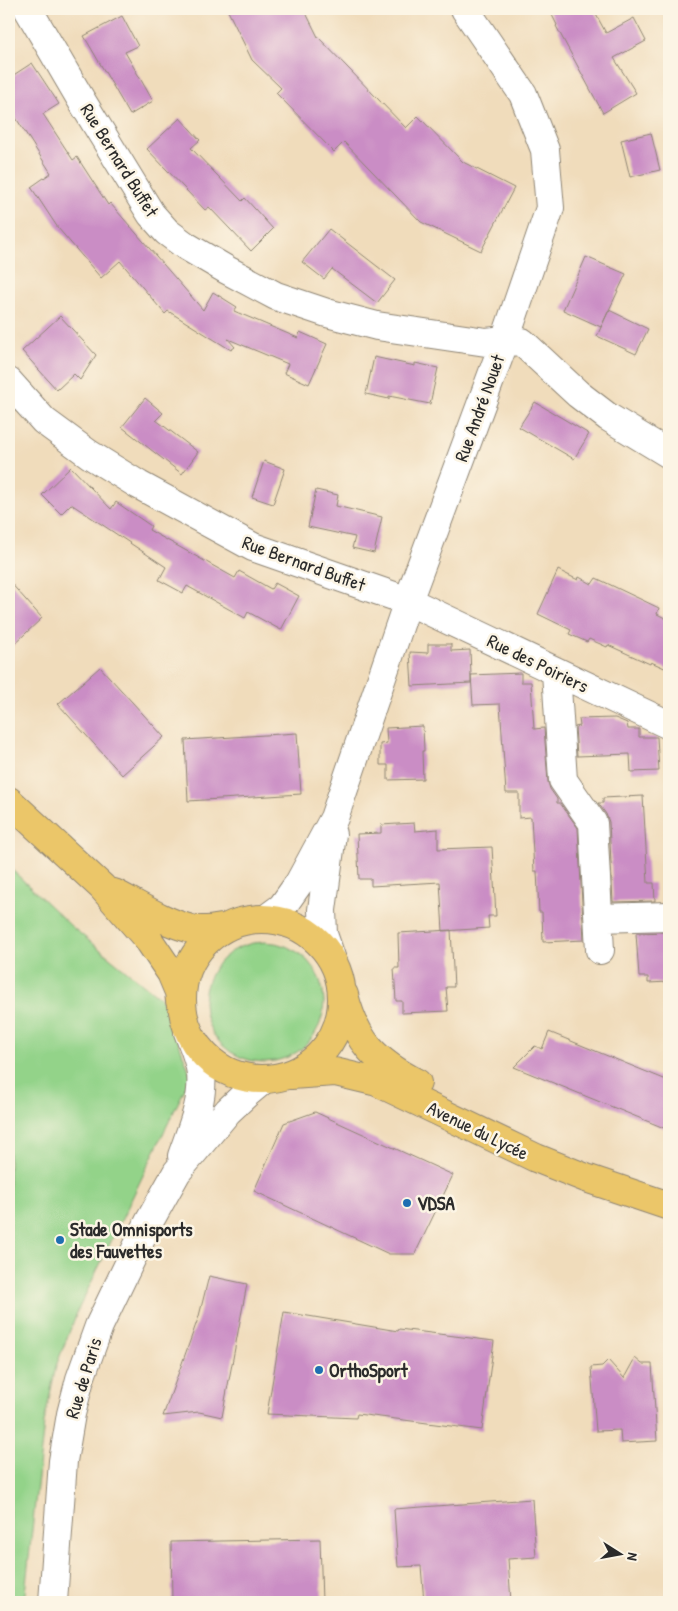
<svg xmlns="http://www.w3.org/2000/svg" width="678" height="1611" viewBox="0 0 678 1611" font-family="'Patrick Hand',sans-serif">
  <rect width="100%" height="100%" fill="#fcf5e5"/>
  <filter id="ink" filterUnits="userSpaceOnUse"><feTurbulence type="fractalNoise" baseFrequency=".02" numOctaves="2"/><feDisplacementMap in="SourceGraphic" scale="10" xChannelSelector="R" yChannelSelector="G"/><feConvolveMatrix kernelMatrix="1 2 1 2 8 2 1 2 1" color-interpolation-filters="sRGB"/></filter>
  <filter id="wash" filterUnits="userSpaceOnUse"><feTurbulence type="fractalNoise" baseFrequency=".0096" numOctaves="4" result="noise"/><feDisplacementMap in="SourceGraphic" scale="20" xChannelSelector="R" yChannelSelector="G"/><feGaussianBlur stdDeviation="1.12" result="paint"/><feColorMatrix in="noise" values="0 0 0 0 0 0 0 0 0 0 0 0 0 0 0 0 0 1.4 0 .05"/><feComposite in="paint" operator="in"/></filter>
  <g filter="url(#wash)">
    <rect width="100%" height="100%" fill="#f0dcbb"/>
    <path fill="#93d389" stroke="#5f7f5a" d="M 9,867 L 72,927 L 163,1000 L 191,1076 L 78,1310 L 56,1366 L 44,1423 L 24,1602 L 9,1602 Z
      M204 1002a60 60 0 1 1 120 0a60 60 0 1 1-120 0Z"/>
    <g id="blocks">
      <path fill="#ca8dc5" d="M 227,9 L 304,9 L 318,37 L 406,128 L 418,116 L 463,162 L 514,188 L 481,251 L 421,222 L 344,142 L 334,152 L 276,93 L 281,88 L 252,60 Z
        M 549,9 L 593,9 L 606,33 L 634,18 L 646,41 L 614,58 L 636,93 L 603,113 L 556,26 L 557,25 Z
        M 122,16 L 138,46 L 125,52 L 153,101 L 130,115 L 84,36 Z
        M 32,63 L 59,104 L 43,114 L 73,160 L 77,157 L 108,205 L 110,203 L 203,310 L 213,292 L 237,307 L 234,311 L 298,338 L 300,332 L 327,344 L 309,384 L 284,373 L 288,364 L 228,339 L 235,347 L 231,350 L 168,311 L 165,314 L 120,261 L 101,278 L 58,228 L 31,187 L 51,173 L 9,107 L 9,78 Z
        M 180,118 L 200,140 L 191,148 L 242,201 L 245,198 L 273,229 L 251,251 L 209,207 L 205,210 L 147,149 Z
        M 651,133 L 660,170 L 630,177 L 621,140 Z
        M 329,229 L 395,280 L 377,303 L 332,269 L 324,279 L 302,262 Z
        M 586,257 L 626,274 L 601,327 L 563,310 Z
        M 609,310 L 648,329 L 636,354 L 597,336 Z
        M 60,316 L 96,355 L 80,380 L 74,374 L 57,390 L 22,351 Z
        M 374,357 L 415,366 L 415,363 L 438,368 L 430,404 L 389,396 L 389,399 L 366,394 Z
        M 145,398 L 163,413 L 156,420 L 198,452 L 182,474 L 122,427 Z
        M 535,402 L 589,434 L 574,459 L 519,427 Z
        M 264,461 L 285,469 L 273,504 L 252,497 Z
        M 71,467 L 111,509 L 116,502 L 151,526 L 149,530 L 235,578 L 239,571 L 271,589 L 275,583 L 299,596 L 281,630 L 248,612 L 245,618 L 187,586 L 183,593 L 159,580 L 166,567 L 71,504 L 61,514 L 42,495 Z
        M 316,490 L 338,495 L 336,506 L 382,517 L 374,553 L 352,548 L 355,537 L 308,527 Z
        M 558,570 L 578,580 L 579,577 L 592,584 L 596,578 L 659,608 L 657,614 L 669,620 L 669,670 L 651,662 L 650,664 L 608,645 L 607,647 L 589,639 L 587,642 L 569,634 L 571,630 L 538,614 Z
        M 9,581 L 42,618 L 9,649 Z
        M 428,644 L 451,644 L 451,651 L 470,650 L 471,675 L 521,673 L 521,682 L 531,682 L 534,729 L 544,728 L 548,782 L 550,789 L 557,799 L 557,803 L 560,803 L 578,828 L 584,940 L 543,942 L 542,912 L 539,912 L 537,871 L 534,871 L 531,817 L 519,818 L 519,793 L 506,793 L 500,704 L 473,705 L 471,675 L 471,683 L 412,686 L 410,652 L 428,653 Z
        M 100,667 L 164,737 L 122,775 L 58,704 Z
        M 615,718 L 627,723 L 628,729 L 639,729 L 639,737 L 657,737 L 659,771 L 631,772 L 630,754 L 577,756 L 575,727 L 580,726 L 579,719 Z
        M 423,726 L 424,751 L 422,751 L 423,779 L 388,780 L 388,765 L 380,765 L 380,744 L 387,743 L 386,728 Z
        M 297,733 L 301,794 L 188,801 L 185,740 Z
        M 643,796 L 648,883 L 654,883 L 655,901 L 613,902 L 609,822 L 606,814 L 598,803 L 603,803 L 603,798 Z
        M 414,823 L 415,831 L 438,829 L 438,849 L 492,847 L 496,916 L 488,916 L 489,928 L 443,931 L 440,882 L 371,886 L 371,879 L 359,879 L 357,834 L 381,833 L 381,825 Z
        M 451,930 L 454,987 L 446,987 L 448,1011 L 402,1013 L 402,1001 L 396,1001 L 394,968 L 399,968 L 398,933 Z
        M 669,932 L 669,982 L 648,983 L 648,977 L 639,977 L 636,933 Z
        M 549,1032 L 669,1081 L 669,1130 L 514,1067 L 535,1046 L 542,1049 Z
        M 315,1112 L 453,1175 L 415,1254 L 389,1254 L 254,1191 L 284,1123 Z
        M 209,1276 L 247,1284 L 222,1417 L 199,1412 L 163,1416 L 199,1316 Z
        M 284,1312 L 398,1331 L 399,1329 L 494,1341 L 482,1430 L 357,1414 L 356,1418 L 267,1414 Z
        M 635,1358 L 642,1364 L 652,1364 L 657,1441 L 621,1443 L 620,1430 L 596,1431 L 591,1367 L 602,1366 L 608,1360 L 624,1378 Z
        M 532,1499 L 536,1557 L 508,1559 L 511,1602 L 424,1602 L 421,1566 L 398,1567 L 394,1509 Z
        M 320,1539 L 322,1602 L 172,1602 L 171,1542 Z"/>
    </g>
  </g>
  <g filter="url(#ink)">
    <use href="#blocks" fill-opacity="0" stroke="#8e8473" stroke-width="1"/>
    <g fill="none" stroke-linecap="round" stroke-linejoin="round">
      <defs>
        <path id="minor" d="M 28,9 L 83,103 L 151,214 L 167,232 L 186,246 L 227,270 L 276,296 L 327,313 L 377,326 L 486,342 L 505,340 L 522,342 L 578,394 L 608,417 L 669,454
          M 9,382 L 44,421 L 89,454 L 139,485 L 253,547 L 408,601 L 669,725
          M 556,672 L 563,780 L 593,823 L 600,950
          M 267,918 L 282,907 L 299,883 L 334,818 L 408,601 L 505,340 L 550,208 L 545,150 L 523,94 L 465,9
          M 599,918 L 669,916
          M 331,957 L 323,934 L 322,910 L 332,834
          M 182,1156 C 191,1130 204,1101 201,1073 C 199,1058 193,1045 188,1032
          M 53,1602 L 63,1461 L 71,1414 L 80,1379 L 99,1326 L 149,1222 L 177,1172 L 228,1111 L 245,1095 L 263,1080"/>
        <path id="major" d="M 9,801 L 102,887 L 150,942 L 171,973 L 179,992 L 180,1001
          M 114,893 C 138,905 162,921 188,928 C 199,932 211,930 222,928
          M182 999a80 80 0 1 1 160 0a80 80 0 1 1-160 0Z
          M 344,995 C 356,1042 375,1061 417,1083
          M 291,1075 L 335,1072 L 377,1082 L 536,1158 L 586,1178 L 669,1206"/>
      </defs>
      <use href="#minor" stroke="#8e8473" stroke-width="30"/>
      <use href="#major" stroke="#8e8473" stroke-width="30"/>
      <use href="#minor" stroke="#fff" stroke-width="28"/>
      <use href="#major" stroke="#ebc669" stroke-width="28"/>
    </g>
  </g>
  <g fill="#1f6fb2" stroke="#fcf5e5" stroke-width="2">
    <circle cx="407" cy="1203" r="5"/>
    <circle cx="60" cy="1240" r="5"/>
    <circle cx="319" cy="1370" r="5"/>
  </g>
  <g text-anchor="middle" stroke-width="5" stroke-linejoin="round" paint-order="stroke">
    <g font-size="19" fill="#2b2b2b" stroke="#fcf5e5">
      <text transform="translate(120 160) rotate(58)" y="7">Rue Bernard Buffet</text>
      <text transform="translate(479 408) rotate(-70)" y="7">Rue André Nouet</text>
      <text transform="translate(304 563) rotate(20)" y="7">Rue Bernard Buffet</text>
      <text transform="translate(538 663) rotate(26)" y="7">Rue des Poiriers</text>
      <text transform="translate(478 1130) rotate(26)" y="7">Avenue du Lycée</text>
      <text transform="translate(83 1378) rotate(-73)" y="7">Rue de Paris</text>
    </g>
    <g font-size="19" font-weight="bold" fill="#2b2b2b" stroke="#fcf5e5" text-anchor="start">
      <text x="417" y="1210">VDSA</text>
      <text x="70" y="1236">Stade Omnisports<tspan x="70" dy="22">des Fauvettes</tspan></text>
      <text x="329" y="1377">OrthoSport</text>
    </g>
  </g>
  <rect width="678" height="1611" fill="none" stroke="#fcf5e5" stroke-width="30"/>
  <g transform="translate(620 1554) rotate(101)" stroke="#fcf5e5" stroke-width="4" paint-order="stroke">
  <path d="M0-4L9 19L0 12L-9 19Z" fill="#2b2b2b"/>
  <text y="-8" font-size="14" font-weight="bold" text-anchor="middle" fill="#2b2b2b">N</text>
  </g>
</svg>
